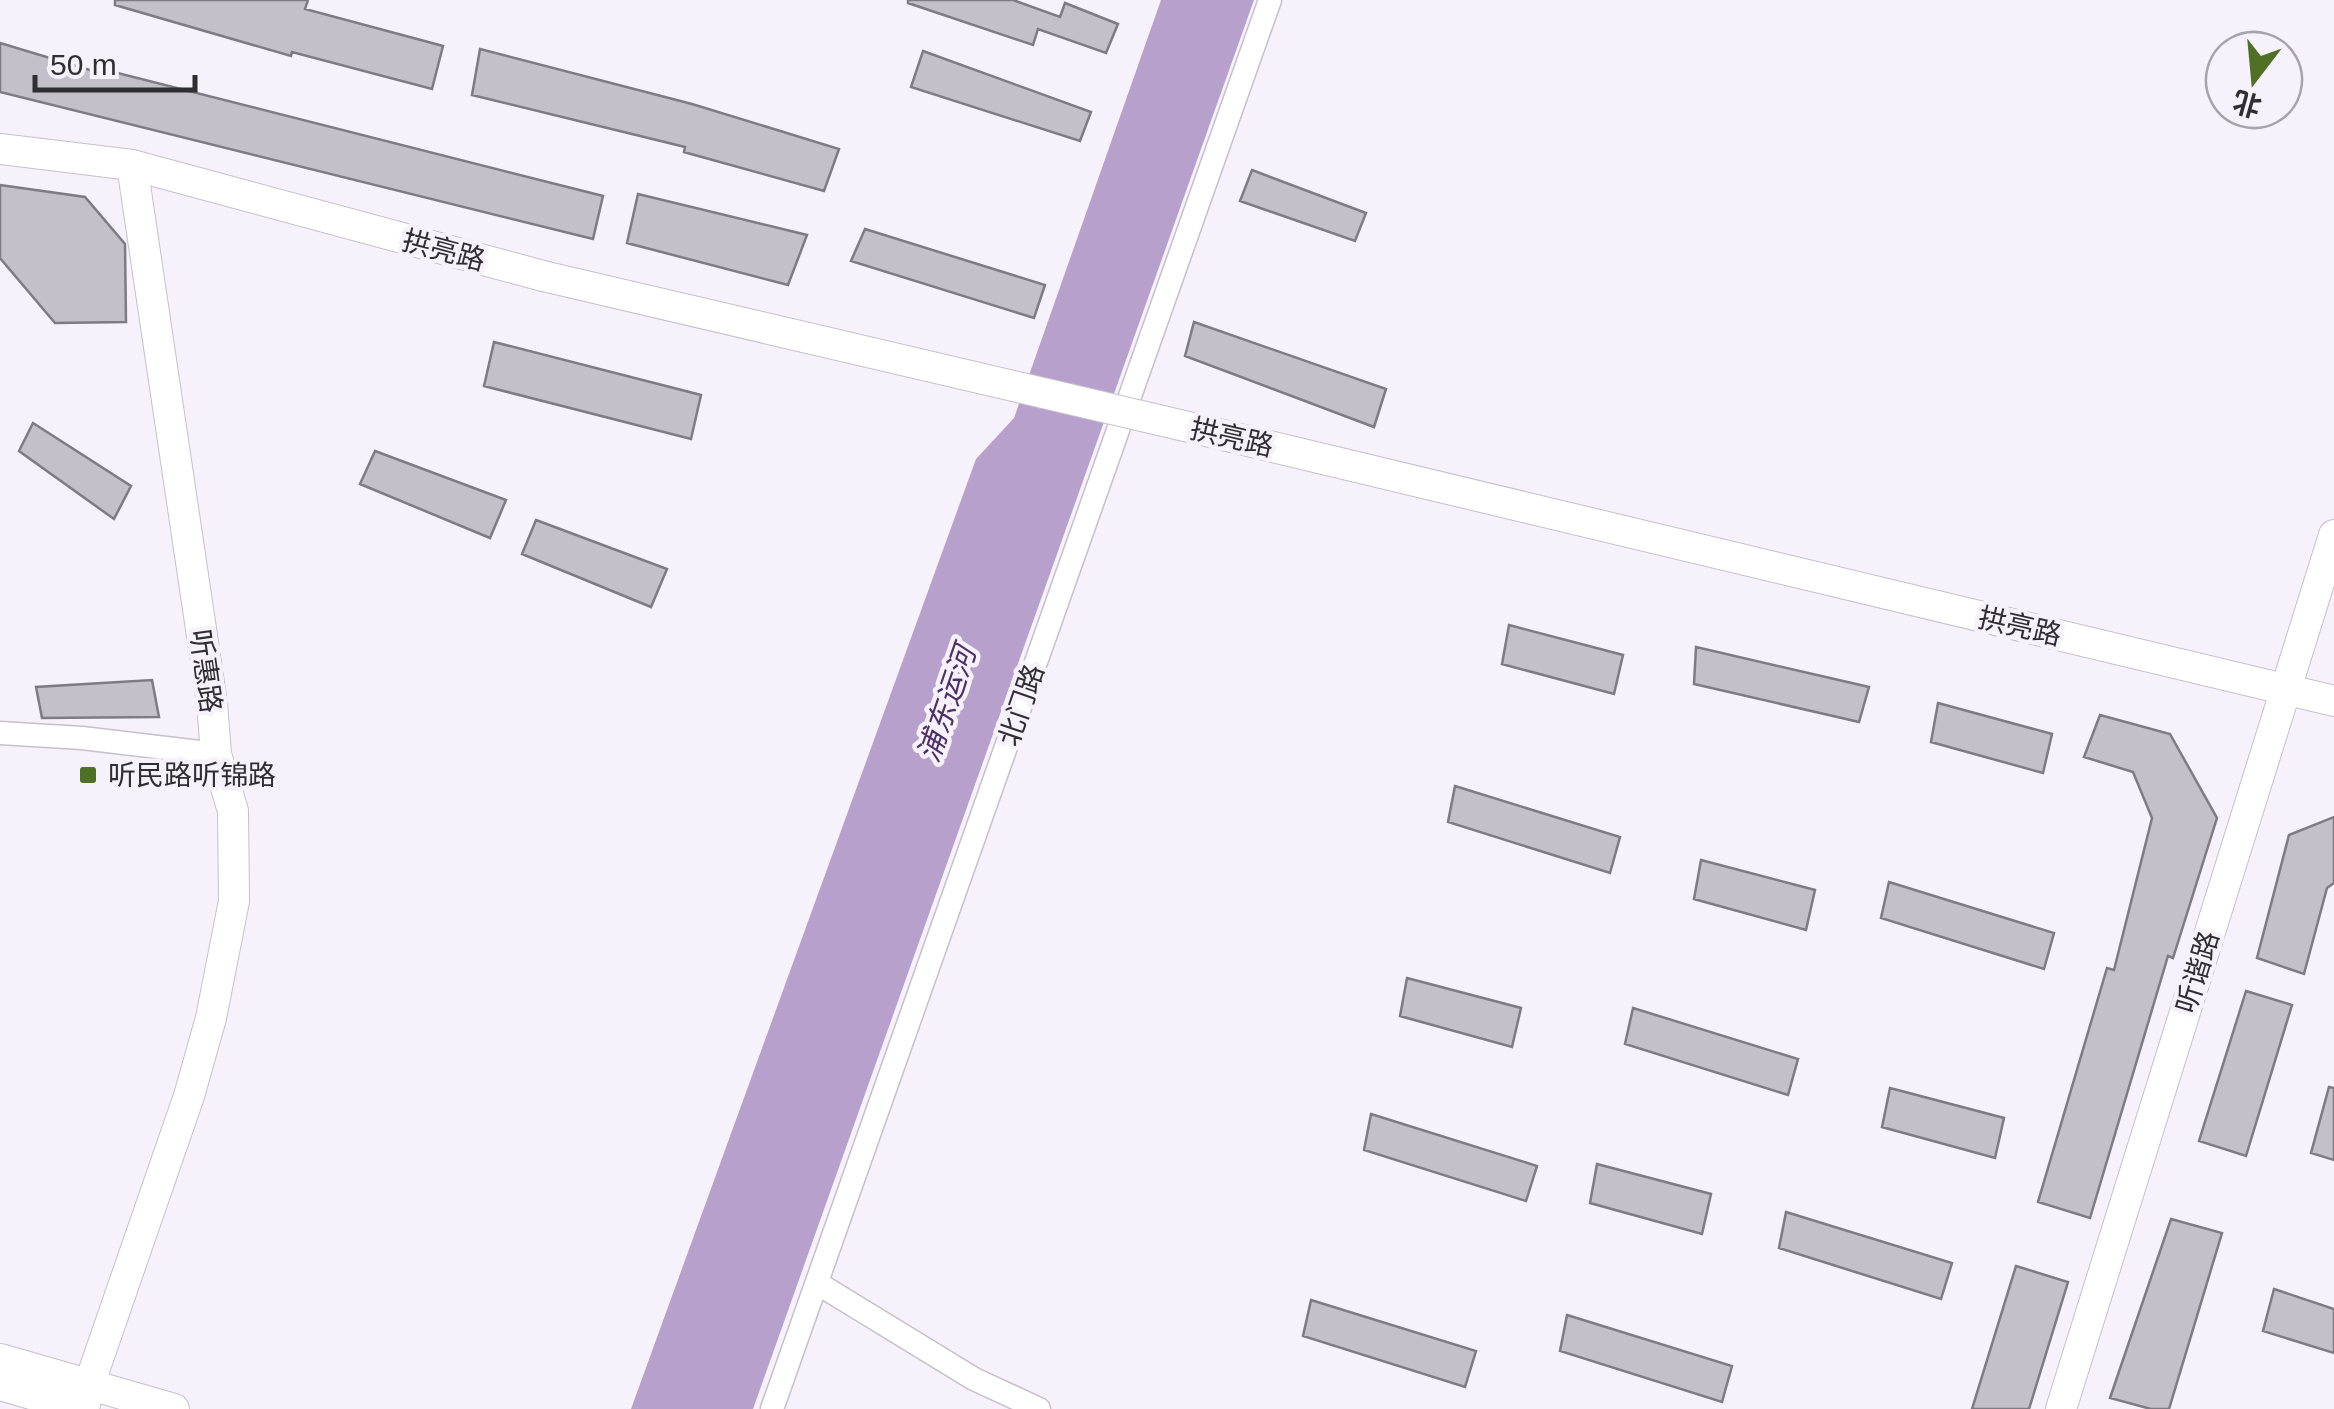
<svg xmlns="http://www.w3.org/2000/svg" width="2334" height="1409" viewBox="0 0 2334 1409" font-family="Arial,'Noto Sans SC',sans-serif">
  <rect width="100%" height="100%" fill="#f6f1fa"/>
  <path fill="#b7a0cb" d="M 1161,0 L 1254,0 L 753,1409 L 631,1409 L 976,459 L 1014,418 Z"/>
  <path fill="#c4bfc8" stroke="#7f7a83" stroke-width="2.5" d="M 115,0 L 308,0 L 305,9 L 443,46 L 432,89 L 292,52 L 291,56 L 115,5 Z
    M 908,0 L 1013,0 L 1060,17 L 1065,3 L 1118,24 L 1106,53 L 1038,29 L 1033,45 L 908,3 Z
    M 0,43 L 93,71 L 94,67 L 603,196 L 593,239 L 0,92 Z
    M 480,49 L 692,104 L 839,149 L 824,191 L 684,152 L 685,147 L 472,95 Z
    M 923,51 L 1091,112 L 1080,141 L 911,87 Z
    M 1252,170 L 1366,213 L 1355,241 L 1240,201 Z
    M 0,185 L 85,197 L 125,244 L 126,322 L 55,323 L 0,258 Z
    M 638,194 L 807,235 L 788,285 L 627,243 Z
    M 865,229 L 1045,285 L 1034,318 L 851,261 Z
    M 1194,322 L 1386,389 L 1374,427 L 1185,356 Z
    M 494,342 L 701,395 L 691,439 L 484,386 Z
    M 33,423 L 131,486 L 114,519 L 19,451 Z
    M 375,451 L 506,500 L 490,538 L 360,484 Z
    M 536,520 L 667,569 L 651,607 L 522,554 Z
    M 1509,625 L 1623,655 L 1614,694 L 1502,664 Z
    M 1696,647 L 1869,687 L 1859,722 L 1694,684 Z
    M 152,680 L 159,717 L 42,718 L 36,687 Z
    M 1938,703 L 2052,734 L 2043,773 L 1931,742 Z
    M 2100,715 L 2170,734 L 2217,818 L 2173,958 L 2168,956 L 2090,1218 L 2038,1202 L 2107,968 L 2114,970 L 2152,818 L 2133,772 L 2084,757 Z
    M 1455,786 L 1620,837 L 1610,873 L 1448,822 Z
    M 2334,817 L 2334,883 L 2327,888 L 2304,974 L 2257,958 L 2289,835 Z
    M 1701,860 L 1815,890 L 1806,930 L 1694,899 Z
    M 1889,882 L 2054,933 L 2044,969 L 1881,918 Z
    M 1407,978 L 1521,1008 L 1512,1047 L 1400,1016 Z
    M 2246,991 L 2292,1005 L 2246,1156 L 2199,1141 Z
    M 1633,1008 L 1798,1059 L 1788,1095 L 1625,1044 Z
    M 2329,1087 L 2334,1088 L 2334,1160 L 2311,1153 Z
    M 1890,1088 L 2004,1118 L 1995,1158 L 1882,1127 Z
    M 1371,1114 L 1537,1166 L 1526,1201 L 1364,1150 Z
    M 1597,1164 L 1711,1194 L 1702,1234 L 1590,1203 Z
    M 1786,1212 L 1952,1263 L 1941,1299 L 1779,1248 Z
    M 2171,1219 L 2222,1233 L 2169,1409 L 2151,1409 L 2110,1398 Z
    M 2016,1266 L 2068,1282 L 2029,1409 L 1972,1409 Z
    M 2274,1289 L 2334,1309 L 2334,1353 L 2263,1331 Z
    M 1311,1300 L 1476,1351 L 1465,1387 L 1303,1336 Z
    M 1567,1315 L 1732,1366 L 1722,1402 L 1560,1351 Z"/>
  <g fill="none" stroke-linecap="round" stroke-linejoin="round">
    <defs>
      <path id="street" d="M 0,733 L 82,738 L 216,754
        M 817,1283 L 974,1379 L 1039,1409
        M 772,1409 L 1270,0"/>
      <path id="secondary" d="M 0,149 L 132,165 L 543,276
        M 1227,436 L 2334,701
        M 0,1359 L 174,1409
        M 0,1385 L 83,1409
        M 84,1409 L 89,1385 L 189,1096 L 211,1018 L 234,901 L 233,811 L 216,754 L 212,703 L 132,165
        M 2061,1409 L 2334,535"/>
    </defs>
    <use href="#street" stroke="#c5c0ca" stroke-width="25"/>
    <use href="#secondary" stroke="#c5c0ca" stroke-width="32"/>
    <use href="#street" stroke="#fff" stroke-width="22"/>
    <use href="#secondary" stroke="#fff" stroke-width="30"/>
    <defs>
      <path id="secondary-bridge" d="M 543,276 L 1227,436"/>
    </defs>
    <use href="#secondary-bridge" stroke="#c5c0ca" stroke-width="32" stroke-linecap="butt"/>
    <use href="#secondary-bridge" stroke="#fff" stroke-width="30"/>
  </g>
  <rect fill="#507026" stroke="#f6f1fa" stroke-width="4" x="78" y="765" width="20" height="20" rx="5"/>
  <g text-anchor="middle" stroke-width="9" stroke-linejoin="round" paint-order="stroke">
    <g font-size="28" fill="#302e32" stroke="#f6f1fa">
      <text transform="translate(444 250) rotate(15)" y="10">拱亮路</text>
      <text transform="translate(1232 437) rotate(13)" y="10">拱亮路</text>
      <text transform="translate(2020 626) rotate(13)" y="10">拱亮路</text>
      <text transform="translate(206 671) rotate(82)" y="10">听惠路</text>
      <text transform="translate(1021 705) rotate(-71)" y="10">北门路</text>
      <text transform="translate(2197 972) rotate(-73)" y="10">听谐路</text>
    </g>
    <g font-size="28" fill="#302e32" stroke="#f6f1fa" text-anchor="start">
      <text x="108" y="785">听民路听锦路</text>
    </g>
    <g font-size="30" font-style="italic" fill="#4f3066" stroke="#f6f1fa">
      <text transform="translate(947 704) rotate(-71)" y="10">浦东运河</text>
    </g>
  </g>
  <g transform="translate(2254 80) rotate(196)"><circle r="48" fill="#f6f1fa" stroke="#a7a3aa" stroke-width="2.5"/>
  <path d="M0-8L18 38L0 25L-18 38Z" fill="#507026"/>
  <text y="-15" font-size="28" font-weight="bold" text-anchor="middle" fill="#302e32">北</text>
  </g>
  <path d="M35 75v15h160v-15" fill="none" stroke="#302e32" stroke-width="5"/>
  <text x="50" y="75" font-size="30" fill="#302e32" stroke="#f6f1fa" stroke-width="8" paint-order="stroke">50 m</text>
</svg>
